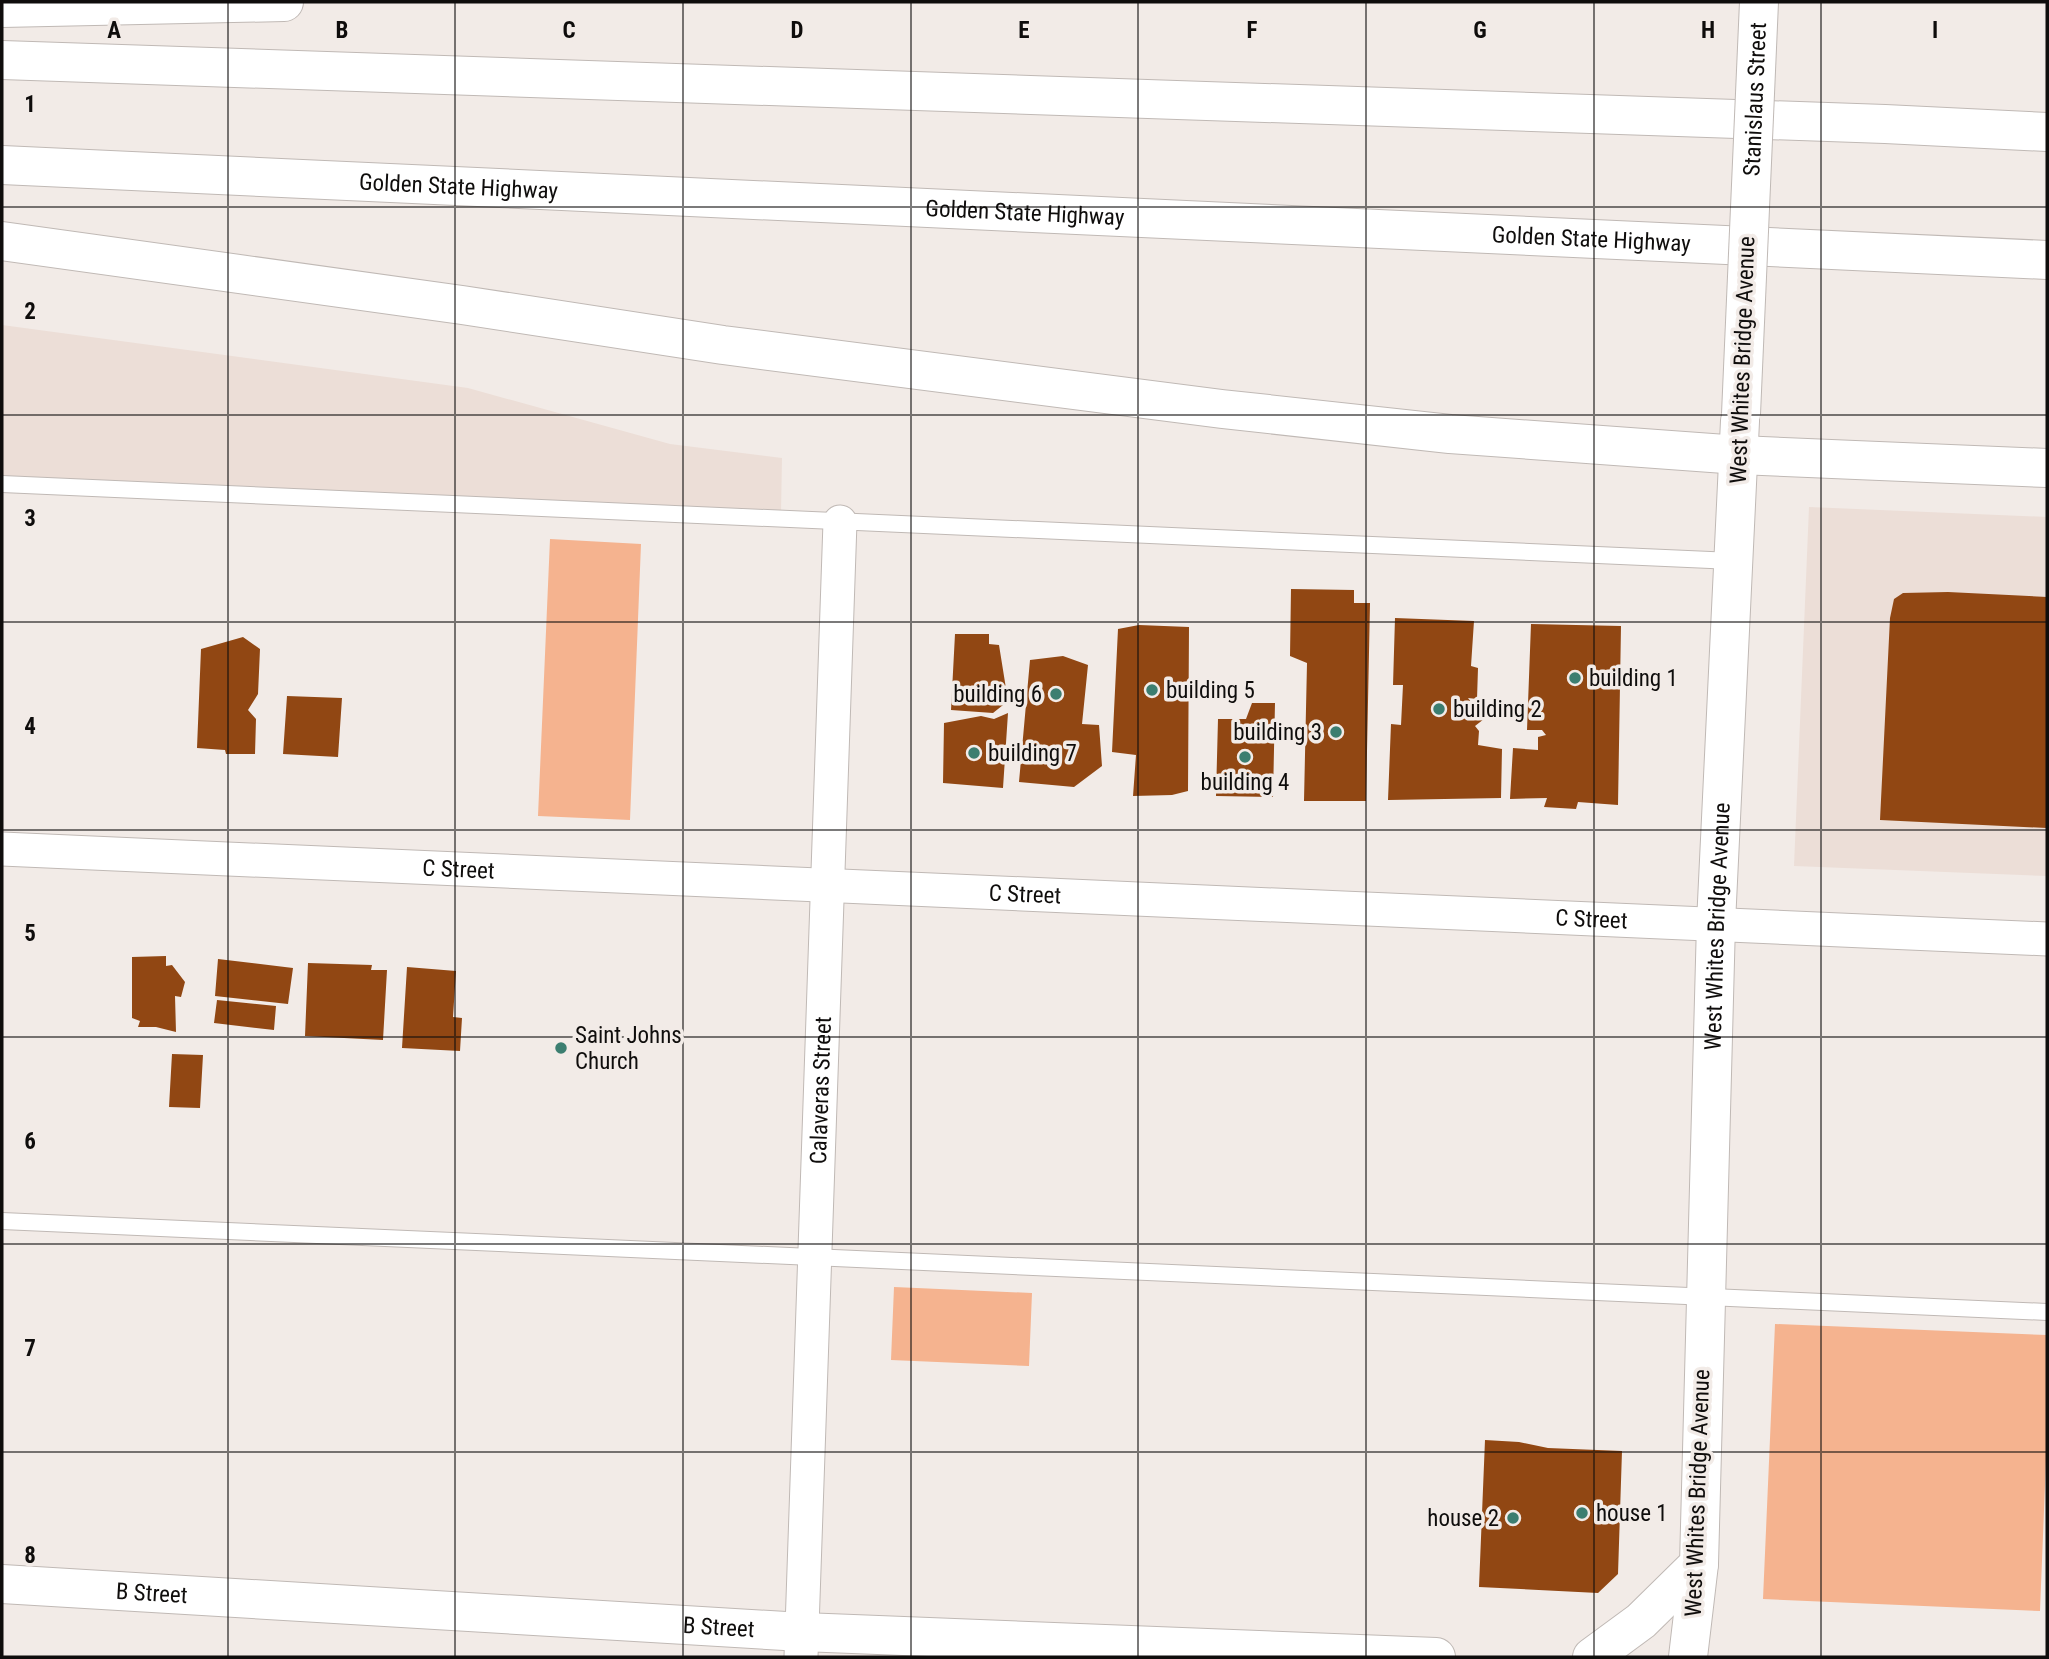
<svg xmlns="http://www.w3.org/2000/svg" width="2049" height="1659" viewBox="0 0 2049 1659" font-family="'Roboto Condensed',sans-serif">
  <rect width="100%" height="100%" fill="#f2ebe7"/>
  <path fill="#ecded7" d="M 2,325 L 468,388 L 670,444 L 782,458 L 781,513 L 183,483 L 2,477 Z
    M 1809,507 L 2047,517 L 2047,876 L 1794,866 Z"/>
  <path fill="#f5b38f" d="M 550,539 L 641,544 L 630,820 L 538,816 Z
    M 894,1287 L 1032,1293 L 1029,1366 L 891,1360 Z
    M 1775,1324 L 2047,1335 L 2047,1435 L 2040,1611 L 1763,1599 Z"/>
  <path fill="#914713" d="M 1291,589 L 1354,590 L 1354,603 L 1370,603 L 1366,801 L 1304,801 L 1307,663 L 1290,656 Z
    M 1948,592 L 2047,597 L 2047,828 L 1880,820 L 1890,618 L 1894,599 L 1903,593 Z
    M 1395,618 L 1474,621 L 1471,666 L 1478,668 L 1477,699 L 1468,698 L 1484,719 L 1475,726 L 1479,731 L 1478,745 L 1502,749 L 1501,798 L 1388,800 L 1391,724 L 1401,725 L 1403,685 L 1393,685 Z
    M 1531,624 L 1621,626 L 1618,805 L 1578,802 L 1576,809 L 1544,807 L 1547,798 L 1510,799 L 1513,748 L 1538,750 L 1538,737 L 1546,735 L 1542,730 L 1527,730 Z
    M 1139,625 L 1189,627 L 1188,791 L 1172,795 L 1133,796 L 1136,755 L 1112,752 L 1118,629 Z
    M 955,634 L 989,634 L 989,644 L 999,645 L 1008,701 L 993,713 L 951,710 Z
    M 243,637 L 260,649 L 258,694 L 248,710 L 256,719 L 255,754 L 226,754 L 225,750 L 197,748 L 201,649 Z
    M 1063,656 L 1088,665 L 1082,724 L 1099,725 L 1102,766 L 1074,787 L 1019,782 L 1030,660 Z
    M 287,696 L 342,698 L 338,757 L 283,754 Z
    M 1252,703 L 1275,703 L 1273,797 L 1216,796 L 1218,719 L 1246,719 Z
    M 1008,713 L 1003,788 L 943,783 L 944,723 L 981,716 L 994,719 Z
    M 166,956 L 166,966 L 172,965 L 185,982 L 181,997 L 175,996 L 176,1032 L 156,1027 L 138,1027 L 140,1021 L 132,1018 L 132,957 Z
    M 218,959 L 293,968 L 288,1004 L 215,996 Z
    M 308,963 L 372,965 L 371,970 L 387,970 L 383,1040 L 305,1036 Z
    M 407,967 L 456,971 L 453,1017 L 462,1018 L 460,1051 L 402,1048 Z
    M 217,1000 L 276,1006 L 274,1030 L 214,1023 Z
    M 172,1054 L 203,1055 L 200,1108 L 169,1107 Z
    M 1485,1440 L 1519,1442 L 1548,1448 L 1622,1451 L 1618,1574 L 1598,1593 L 1479,1587 Z"/>
  <g fill="none" stroke-linecap="round" stroke-linejoin="round">
    <defs>
      <path id="service" d="M 2,484 L 1733,561
        M 2,1221 L 2047,1312"/>
      <g id="minor">
        <path id="s1" d="M 2,849 L 2047,939"/>
        <path id="s2" d="M 801,1657 L 840,522"/>
      </g>
      <path id="tertiary" d="M 1688,1657 L 1699,1564"/>
      <g id="secondary">
        <path id="s3" d="M 2,1584 L 802,1632 L 1436,1657"/>
        <path id="s4" d="M 1592,1657 L 1641,1621 L 1699,1564 L 1716,923 L 1740,421"/>
      </g>
      <path id="primary" d="M 1739,455 L 2047,468"/>
      <g id="motorway">
        <path d="M 2,8 L 284,2"/>
        <path d="M 2,60 L 1885,124 L 2047,132"/>
        <path id="s5" d="M 2,165 L 2047,260"/>
        <path d="M 2,241 L 462,305 L 723,345 L 1222,409 L 1450,434 L 1739,455"/>
      </g>
    </defs>
    <use href="#service" stroke="#c0b9b5" stroke-width="18"/>
    <use href="#minor" stroke="#c0b9b5" stroke-width="35"/>
    <use href="#tertiary" stroke="#c0b9b5" stroke-width="40"/>
    <use href="#secondary" stroke="#c0b9b5" stroke-width="40"/>
    <use href="#primary" stroke="#c0b9b5" stroke-width="40"/>
    <use href="#motorway" stroke="#c0b9b5" stroke-width="40"/>
    <use href="#service" stroke="#fff" stroke-width="16"/>
    <use href="#minor" stroke="#fff" stroke-width="33"/>
    <use href="#tertiary" stroke="#fff" stroke-width="38"/>
    <use href="#secondary" stroke="#fff" stroke-width="38"/>
    <use href="#primary" stroke="#fff" stroke-width="38"/>
    <use href="#motorway" stroke="#fff" stroke-width="38"/>
    <defs>
      <g id="secondary-bridge">
        <path id="s6" d="M 1741,414 L 1759,2"/>
      </g>
    </defs>
    <use href="#secondary-bridge" stroke="#c0b9b5" stroke-width="40" stroke-linecap="butt"/>
    <use href="#secondary-bridge" stroke="#fff" stroke-width="38"/>
  </g>
  <path fill="none" stroke="#0f0d0c" stroke-width="2" stroke-opacity="0.55" d="M 228,2 L 228,1657M 455,2 L 455,1657M 683,2 L 683,1657M 911,2 L 911,1657M 1138,2 L 1138,1657M 1366,2 L 1366,1657M 1594,2 L 1594,1657M 1821,2 L 1821,1657M 2,207 L 2047,207M 2,415 L 2047,415M 2,622 L 2047,622M 2,830 L 2047,830M 2,1037 L 2047,1037M 2,1244 L 2047,1244M 2,1452 L 2047,1452"/>
  <g fill="#3c7e70" stroke="#f2ebe7" stroke-width="2.5">
    <circle cx="1575" cy="678" r="7"/>
    <circle cx="1152" cy="690" r="7"/>
    <circle cx="1056" cy="694" r="7"/>
    <circle cx="1439" cy="709" r="7"/>
    <circle cx="1336" cy="732" r="7"/>
    <circle cx="974" cy="753" r="7"/>
    <circle cx="1245" cy="757" r="7"/>
    <circle cx="561" cy="1048" r="7"/>
    <circle cx="1582" cy="1513" r="7"/>
    <circle cx="1513" cy="1518" r="7"/>
  </g>
  <g text-anchor="middle" stroke-width="7" stroke-linejoin="round" paint-order="stroke">
    <g font-size="23" fill="#0f0d0c" stroke="#f2ebe7">
      <text dy="8" stroke="none"><textPath href="#s6" startOffset="315">Stanislaus Street</textPath></text>
      <text dy="8" stroke="none"><textPath href="#s5" startOffset="457">Golden State Highway</textPath></text>
      <text dy="8" stroke="none"><textPath href="#s5" startOffset="1024">Golden State Highway</textPath></text>
      <text dy="8" stroke="none"><textPath href="#s5" startOffset="1591">Golden State Highway</textPath></text>
      <text transform="translate(1742 360) rotate(-88)" y="8">West Whites Bridge Avenue</text>
      <text dy="8" stroke="none"><textPath href="#s1" startOffset="457">C Street</textPath></text>
      <text dy="8" stroke="none"><textPath href="#s1" startOffset="1024">C Street</textPath></text>
      <text dy="8" stroke="none"><textPath href="#s1" startOffset="1591">C Street</textPath></text>
      <text dy="8" stroke="none"><textPath href="#s4" startOffset="780">West Whites Bridge Avenue</textPath></text>
      <text dy="8" stroke="none"><textPath href="#s2" startOffset="567">Calaveras Street</textPath></text>
      <text transform="translate(1697 1493) rotate(-88)" y="8">West Whites Bridge Avenue</text>
      <text dy="8" stroke="none"><textPath href="#s3" startOffset="150">B Street</textPath></text>
      <text dy="8" stroke="none"><textPath href="#s3" startOffset="718">B Street</textPath></text>
    </g>
    <g font-size="23" fill="#0f0d0c" stroke="#f2ebe7" text-anchor="start">
      <text x="1589" y="686">building 1</text>
      <text x="1166" y="698">building 5</text>
      <text x="1042" y="702" text-anchor="end">building 6</text>
      <text x="1453" y="717">building 2</text>
      <text x="1322" y="740" text-anchor="end">building 3</text>
      <text x="988" y="761">building 7</text>
      <text x="1245" y="790" text-anchor="middle">building 4</text>
      <text x="575" y="1043">Saint Johns<tspan x="575" dy="26">Church</tspan></text>
      <text x="1596" y="1521">house 1</text>
      <text x="1499" y="1526" text-anchor="end">house 2</text>
    </g>
  </g>
  <g font-size="23" text-anchor="middle" font-weight="bold" fill="#0f0d0c" stroke="#f2ebe7" stroke-width="7" stroke-linejoin="round" paint-order="stroke">
    <text x="114" y="38">A</text>
    <text x="342" y="38">B</text>
    <text x="569" y="38">C</text>
    <text x="797" y="38">D</text>
    <text x="1024" y="38">E</text>
    <text x="1252" y="38">F</text>
    <text x="1480" y="38">G</text>
    <text x="1708" y="38">H</text>
    <text x="1935" y="38">I</text>
    <text x="30" y="112">1</text>
    <text x="30" y="319">2</text>
    <text x="30" y="526">3</text>
    <text x="30" y="734">4</text>
    <text x="30" y="941">5</text>
    <text x="30" y="1149">6</text>
    <text x="30" y="1356">7</text>
    <text x="30" y="1563">8</text>
  </g>
  <rect width="2049" height="1659" fill="none" stroke="#0f0d0c" stroke-width="7"/>
</svg>
